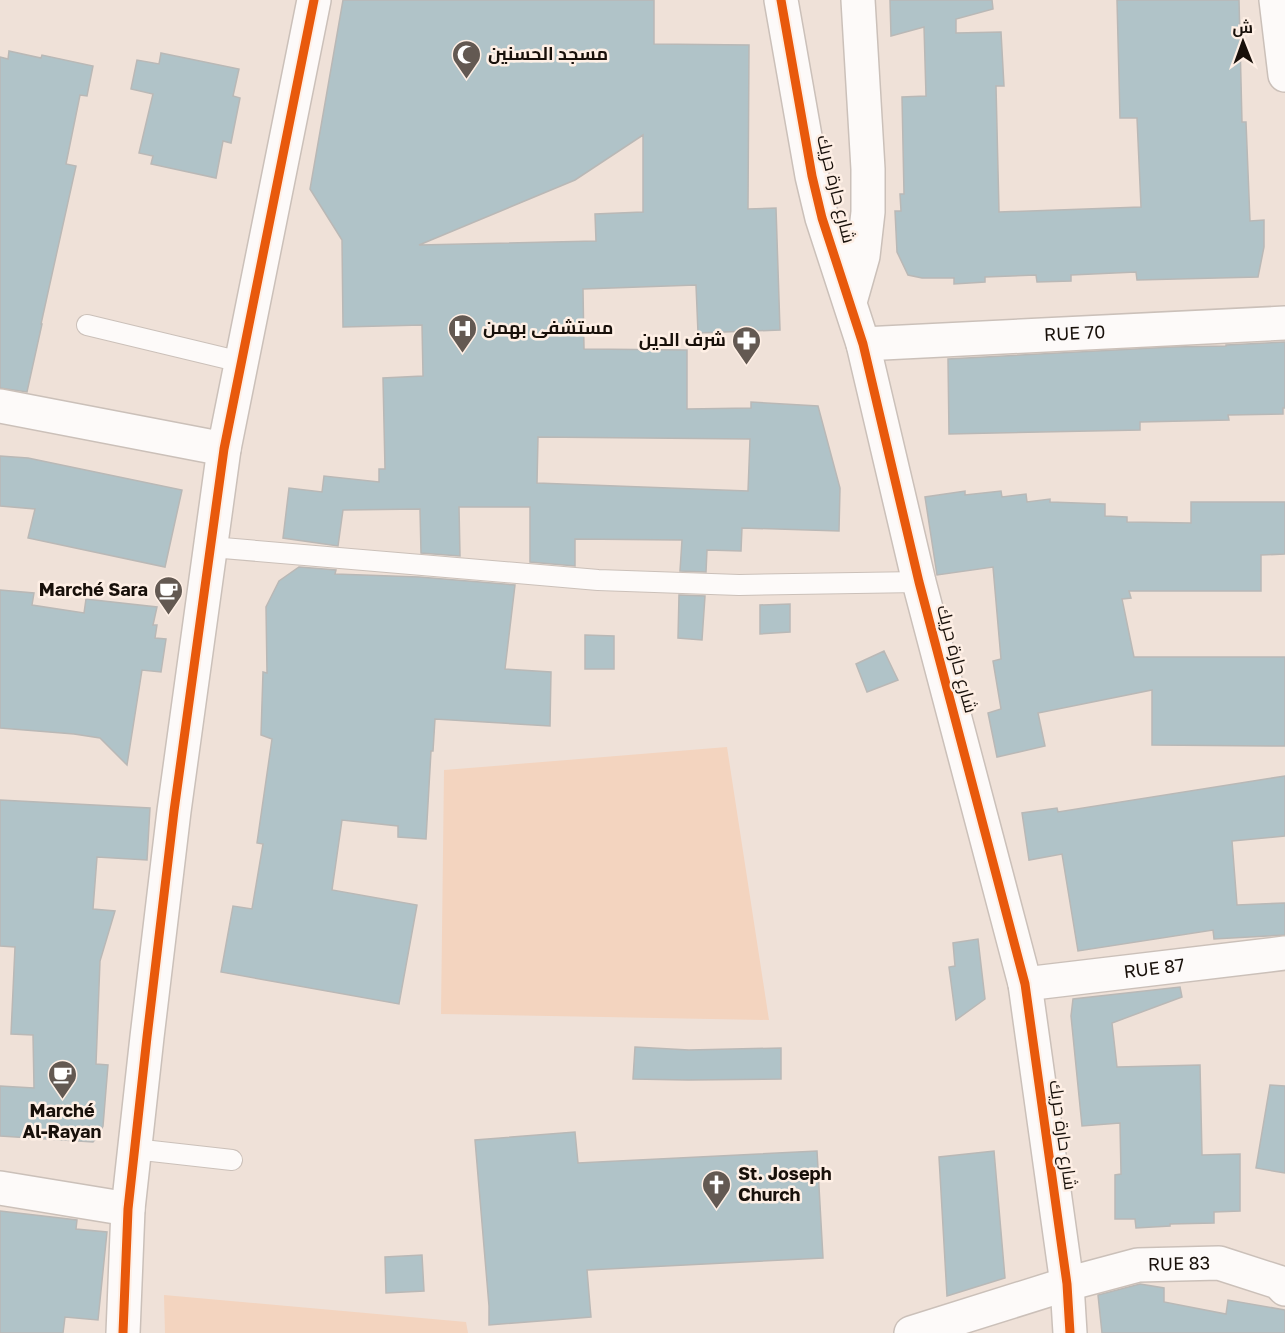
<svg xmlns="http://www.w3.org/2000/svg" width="1285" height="1333" viewBox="0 0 1285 1333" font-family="'Golos Text',Cairo,sans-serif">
  <rect width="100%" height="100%" fill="#efe1d8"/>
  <path fill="#f3d4bf" d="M 727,747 L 769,1020 L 441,1014 L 444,770 Z
    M 164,1295 L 466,1322 L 468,1333 L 165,1333 Z"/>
  <path fill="#b0c3c8" stroke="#b9b8b6" stroke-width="1.5" fill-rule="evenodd" d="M 343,0 L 654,0 L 654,44 L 749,45 L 748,209 L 776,208 L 780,330 L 698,333 L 696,285 L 583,289 L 584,349 L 687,350 L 687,409 L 751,408 L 751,402 L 818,406 L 840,488 L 839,531 L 742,528 L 741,551 L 707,550 L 706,572 L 680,571 L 682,540 L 575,539 L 575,566 L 530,562 L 530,507 L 459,507 L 460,556 L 421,553 L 420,509 L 343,510 L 338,546 L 283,538 L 289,488 L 322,492 L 324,476 L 379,482 L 379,469 L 385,469 L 383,378 L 423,376 L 422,325 L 343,327 L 342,240 L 310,189 ZM 643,135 L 643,212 L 595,214 L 596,241 L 419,245 L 575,180 ZM 538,437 L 750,439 L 748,491 L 537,483 Z
    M 890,0 L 992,0 L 993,9 L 956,19 L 956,33 L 1001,32 L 1004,86 L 996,86 L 999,212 L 1141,207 L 1137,118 L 1120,118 L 1117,0 L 1239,0 L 1242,122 L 1246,122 L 1250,221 L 1264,220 L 1264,247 L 1258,277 L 1137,280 L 1136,272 L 1071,275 L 1071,281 L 1037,282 L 1036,275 L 985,277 L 985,282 L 954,284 L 954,278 L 922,278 L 908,275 L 897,252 L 895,211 L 901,211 L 900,194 L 904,194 L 902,97 L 926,96 L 924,27 L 891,36 Z
    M 9,51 L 41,58 L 42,55 L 93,66 L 87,96 L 80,95 L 66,164 L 76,166 L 41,324 L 42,324 L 27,392 L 0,388 L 0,57 L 8,59 Z
    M 161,53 L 239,69 L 233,96 L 240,98 L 231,143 L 223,141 L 216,178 L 151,164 L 153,156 L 139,153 L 153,94 L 131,89 L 137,60 L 159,64 Z
    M 1285,342 L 1285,408 L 1283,408 L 1283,414 L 1228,415 L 1229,420 L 1140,422 L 1140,430 L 949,434 L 948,359 L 1173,347 L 1226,346 L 1226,345 Z
    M 0,456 L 28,458 L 182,490 L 165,567 L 28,538 L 35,509 L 0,506 Z
    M 965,491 L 965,495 L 1001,491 L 1002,497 L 1026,494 L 1027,502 L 1050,499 L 1050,502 L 1105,504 L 1105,516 L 1127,517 L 1127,522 L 1191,523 L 1191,502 L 1285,502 L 1285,554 L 1261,555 L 1261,591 L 1129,591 L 1131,598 L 1122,599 L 1134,657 L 1285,657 L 1285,746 L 1152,745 L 1152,690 L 1038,713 L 1045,746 L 997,757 L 988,713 L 1001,709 L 993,661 L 1001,659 L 993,567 L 937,575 L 925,497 Z
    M 299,567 L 336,570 L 335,574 L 419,577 L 515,585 L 505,669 L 551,672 L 550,726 L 435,719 L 433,751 L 431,751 L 426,839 L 398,837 L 398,826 L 342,820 L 332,890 L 417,905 L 399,1004 L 221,972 L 233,906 L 252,909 L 263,844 L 257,843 L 272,739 L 261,735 L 263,672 L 267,673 L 266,607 L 279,581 Z
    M 0,590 L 34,593 L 32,605 L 84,613 L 86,599 L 157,607 L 153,625 L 157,625 L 155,638 L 166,639 L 161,672 L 142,670 L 127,765 L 100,738 L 74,734 L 0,728 Z
    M 679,595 L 705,596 L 702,640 L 678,638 Z
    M 790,604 L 790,632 L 760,634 L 760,605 Z
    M 585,635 L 614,636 L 614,669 L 585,669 Z
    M 884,651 L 898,680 L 867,692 L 856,664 Z
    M 1285,776 L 1285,836 L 1232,841 L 1237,905 L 1285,903 L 1285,935 L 1214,939 L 1213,930 L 1078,951 L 1062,854 L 1029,860 L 1022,813 L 1057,808 L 1058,812 Z
    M 0,800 L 150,808 L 147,860 L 97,857 L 93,909 L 115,911 L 100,961 L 96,1064 L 108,1065 L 103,1126 L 99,1135 L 93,1142 L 0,1136 L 0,1086 L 34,1088 L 33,1035 L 11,1034 L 15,947 L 0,946 Z
    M 978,939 L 985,999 L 956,1020 L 949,967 L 955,966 L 953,943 Z
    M 1180,987 L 1182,997 L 1112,1023 L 1117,1067 L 1200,1065 L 1202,1155 L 1240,1154 L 1240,1211 L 1214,1212 L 1214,1223 L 1170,1224 L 1170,1226 L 1136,1228 L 1135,1219 L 1115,1219 L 1115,1175 L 1121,1174 L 1120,1123 L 1082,1126 L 1071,1016 L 1073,999 Z
    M 635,1047 L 689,1050 L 781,1048 L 781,1079 L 688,1080 L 633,1079 Z
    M 1270,1085 L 1285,1086 L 1285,1173 L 1256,1168 Z
    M 575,1132 L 578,1163 L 817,1151 L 823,1258 L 587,1270 L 591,1317 L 489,1325 L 489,1306 L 475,1140 Z
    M 994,1151 L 1005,1278 L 947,1296 L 939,1157 Z
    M 0,1211 L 77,1220 L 76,1229 L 107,1232 L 98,1320 L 65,1317 L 63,1333 L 0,1333 Z
    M 422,1255 L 424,1291 L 386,1293 L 385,1257 Z
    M 1140,1284 L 1164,1288 L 1164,1302 L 1226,1314 L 1228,1300 L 1285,1310 L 1285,1333 L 1102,1333 L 1098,1295 Z"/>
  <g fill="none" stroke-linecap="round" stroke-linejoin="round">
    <defs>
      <path id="service" d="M 87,325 L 241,362
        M 211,547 L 598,580 L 739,585 L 919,582
        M 134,1149 L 232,1160"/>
      <g id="minor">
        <path d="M 1276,0 L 1285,75"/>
        <path id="s1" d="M 863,344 L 1285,323"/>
        <path d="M 0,406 L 224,449"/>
        <path id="s2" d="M 1025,984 L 1285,953"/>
        <path d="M 0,1188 L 128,1209"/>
        <path d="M 123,1333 L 128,1209 L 147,1037 L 174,811 L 224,449 L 314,0"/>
        <path id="s3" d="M 911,1333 L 1067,1284 L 1138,1265 L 1219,1263 L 1278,1282 L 1285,1289"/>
      </g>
      <path id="tertiary" d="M 781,0 L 812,176 L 822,218 L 863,344 L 919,582 L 1025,984 L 1067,1284 L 1070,1333
        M 850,302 L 863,256 L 868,212 L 868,169 L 858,0"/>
    </defs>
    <use href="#service" stroke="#cbc0b9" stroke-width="22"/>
    <use href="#minor" stroke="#cbc0b9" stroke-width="36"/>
    <use href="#tertiary" stroke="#cbc0b9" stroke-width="36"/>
    <use href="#service" stroke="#fdfaf9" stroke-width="20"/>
    <use href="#minor" stroke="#fdfaf9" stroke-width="33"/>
    <use href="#tertiary" stroke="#fdfaf9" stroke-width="33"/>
    <defs>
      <path id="cycleway" d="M 781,0 L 812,176 L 822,218 L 863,344 L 919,582 L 1025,984 L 1067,1284 L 1070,1333
        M 123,1333 L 128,1209 L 147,1037 L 174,811 L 224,449 L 314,0"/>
    </defs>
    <use href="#cycleway" stroke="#feefe5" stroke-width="13"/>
    <use href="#cycleway" stroke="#e8590c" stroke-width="9"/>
  </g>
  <defs>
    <symbol id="mosque-pin" viewBox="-11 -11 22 30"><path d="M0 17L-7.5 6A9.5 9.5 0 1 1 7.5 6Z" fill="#635952" stroke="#feefe5"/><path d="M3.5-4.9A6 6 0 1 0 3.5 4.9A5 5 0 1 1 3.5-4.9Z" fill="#fff"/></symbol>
    <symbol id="hospital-pin" viewBox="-11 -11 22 30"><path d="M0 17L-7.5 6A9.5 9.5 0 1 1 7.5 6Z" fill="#635952" stroke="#feefe5"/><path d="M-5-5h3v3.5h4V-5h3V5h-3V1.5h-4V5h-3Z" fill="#fff"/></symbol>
    <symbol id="pharmacy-pin" viewBox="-11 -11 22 30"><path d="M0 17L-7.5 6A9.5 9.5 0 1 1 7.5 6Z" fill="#635952" stroke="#feefe5"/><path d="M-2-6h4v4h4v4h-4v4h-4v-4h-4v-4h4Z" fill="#fff"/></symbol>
    <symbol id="cafe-pin" viewBox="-11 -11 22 30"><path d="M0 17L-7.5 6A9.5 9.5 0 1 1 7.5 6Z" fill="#635952" stroke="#feefe5"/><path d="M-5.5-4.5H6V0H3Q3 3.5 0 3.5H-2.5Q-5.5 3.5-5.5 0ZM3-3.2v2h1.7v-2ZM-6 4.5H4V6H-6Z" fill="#fff"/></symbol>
    <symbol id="church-pin" viewBox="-11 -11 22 30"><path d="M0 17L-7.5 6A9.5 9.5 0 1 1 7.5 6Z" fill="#635952" stroke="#feefe5"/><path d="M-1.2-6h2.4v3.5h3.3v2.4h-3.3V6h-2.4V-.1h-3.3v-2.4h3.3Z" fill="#fff"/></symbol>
  </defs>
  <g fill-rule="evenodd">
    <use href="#mosque-pin" x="450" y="38" width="33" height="45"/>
    <use href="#hospital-pin" x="446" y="312" width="33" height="45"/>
    <use href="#pharmacy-pin" x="730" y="324" width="33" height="45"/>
    <use href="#cafe-pin" x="152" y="574" width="33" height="45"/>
    <use href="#cafe-pin" x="46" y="1058" width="33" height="45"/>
    <use href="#church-pin" x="700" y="1168" width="33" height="45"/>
  </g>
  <g text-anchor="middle" stroke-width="5" stroke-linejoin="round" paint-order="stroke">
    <g font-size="18" font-weight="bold" fill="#18100a" stroke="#feefe5" text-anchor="start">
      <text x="488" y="60">مسجد الحسنين</text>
      <text x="483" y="334">مستشفى بهمن</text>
      <text x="726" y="346" text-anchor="end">شرف الدين</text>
      <text x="148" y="596" text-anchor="end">Marché Sara</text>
      <text x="62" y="1117" text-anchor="middle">Marché<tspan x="62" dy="21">Al-Rayan</tspan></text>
      <text x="738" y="1180">St. Joseph<tspan x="738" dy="21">Church</tspan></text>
    </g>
    <g font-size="18" fill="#18100a" stroke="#feefe5">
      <text transform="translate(836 189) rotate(76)" y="6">شارع حارة حريك</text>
      <text dy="6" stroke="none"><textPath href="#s1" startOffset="212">RUE 70</textPath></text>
      <text transform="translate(957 659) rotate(75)" y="6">شارع حارة حريك</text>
      <text dy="6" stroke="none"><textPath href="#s2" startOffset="130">RUE 87</textPath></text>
      <text transform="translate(1063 1135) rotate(82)" y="6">شارع حارة حريك</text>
      <text dy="6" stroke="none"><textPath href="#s3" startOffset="278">RUE 83</textPath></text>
    </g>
  </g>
  <g transform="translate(1243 42) rotate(359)" stroke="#feefe5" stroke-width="4.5" paint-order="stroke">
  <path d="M0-4.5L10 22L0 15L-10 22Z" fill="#18100a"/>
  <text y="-9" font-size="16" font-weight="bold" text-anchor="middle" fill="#18100a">ش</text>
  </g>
</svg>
